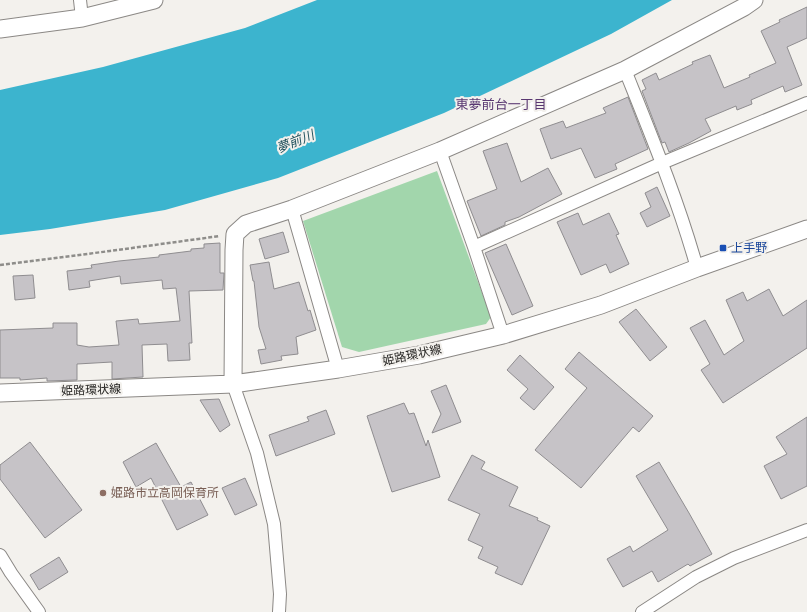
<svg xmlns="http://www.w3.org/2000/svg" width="807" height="612" viewBox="0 0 807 612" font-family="'Titillium Web','Noto Sans JP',sans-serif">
  <rect width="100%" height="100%" fill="#f3f1ed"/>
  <path fill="#a2d6ac" d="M 437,171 L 491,317 L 486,324 L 359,352 L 342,347 L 303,221 Z"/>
  <path fill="#3cb4ce" d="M 317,0 L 672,0 L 611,34 L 444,113 L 278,178 L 165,210 L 50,229 L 0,235 L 0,90 L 103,67 L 245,28 Z"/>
  <path fill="#c6c3c7" stroke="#8f8d90" d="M 807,7 L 807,38 L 787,47 L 802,85 L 785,92 L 783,86 L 751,100 L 752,104 L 737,110 L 736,106 L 705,119 L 711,131 L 689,143 L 669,152 L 665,142 L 662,143 L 642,91 L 646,89 L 642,80 L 656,73 L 659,80 L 693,64 L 692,62 L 710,55 L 724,88 L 750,77 L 749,75 L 776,63 L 761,31 L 780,22 L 779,20 Z
    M 628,97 L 648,149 L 615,164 L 617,169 L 595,178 L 581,148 L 551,159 L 540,129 L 563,121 L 566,128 L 606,113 L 603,108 Z
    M 507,143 L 521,182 L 548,168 L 562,194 L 519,217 L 505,222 L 505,225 L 481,236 L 467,201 L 497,189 L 483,151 Z
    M 657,187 L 670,216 L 647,227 L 640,213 L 651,207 L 645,193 Z
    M 578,213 L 583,225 L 609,213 L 619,234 L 616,235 L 629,264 L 610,273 L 606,264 L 581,275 L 557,222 Z
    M 283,232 L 289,252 L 265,259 L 259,239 Z
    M 220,243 L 220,273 L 224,273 L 223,290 L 189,291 L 192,343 L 189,343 L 190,360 L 168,361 L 167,344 L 142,345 L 143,377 L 112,379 L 112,362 L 77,364 L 77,380 L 47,381 L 47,378 L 20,380 L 20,378 L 0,378 L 0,330 L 53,328 L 53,323 L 77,323 L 77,345 L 89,347 L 119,345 L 116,321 L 138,319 L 139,324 L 180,321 L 176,288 L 163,289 L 162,280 L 121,284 L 120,276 L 89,281 L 90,287 L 69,290 L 67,271 L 92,268 L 91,265 L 119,261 L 159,257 L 159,255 L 191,251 L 191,249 L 204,248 L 204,244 Z
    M 506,244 L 533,306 L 512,315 L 485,253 Z
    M 269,262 L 274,289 L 299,282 L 308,311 L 310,310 L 316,330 L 296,337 L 298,354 L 281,356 L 282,360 L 261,364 L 258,350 L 266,349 L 259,327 L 254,281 L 253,281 L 250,265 Z
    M 33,275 L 35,298 L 15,300 L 13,276 Z
    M 769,289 L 783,316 L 807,300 L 807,348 L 723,403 L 701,370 L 710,364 L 690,328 L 705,320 L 724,355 L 744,341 L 726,300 L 743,292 L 747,301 Z
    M 636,309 L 667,347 L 650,361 L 619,322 Z
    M 579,352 L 653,416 L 639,432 L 633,427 L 581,488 L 535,450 L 587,388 L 565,369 Z
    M 520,355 L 554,387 L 534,410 L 520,398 L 528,389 L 507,370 Z
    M 446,385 L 461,422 L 432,433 L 441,414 L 431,391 Z
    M 219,399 L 230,425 L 220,432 L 200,400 Z
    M 404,403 L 409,414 L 414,413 L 426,446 L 428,440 L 440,477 L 392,492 L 367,416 Z
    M 326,410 L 335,434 L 276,456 L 269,435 L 309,421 L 307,417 Z
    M 807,417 L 807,486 L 781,499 L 764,466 L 787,454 L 776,437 Z
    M 30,442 L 82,510 L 45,538 L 0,479 L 0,465 Z
    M 156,443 L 181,487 L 191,482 L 208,515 L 177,530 L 151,478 L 136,487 L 123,462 Z
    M 472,455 L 485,462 L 481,469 L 518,487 L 509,506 L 538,518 L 537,520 L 550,526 L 522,585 L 495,573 L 498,567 L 478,558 L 483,547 L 468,540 L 480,514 L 448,500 Z
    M 659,462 L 689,513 L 712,554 L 690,566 L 688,564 L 658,582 L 652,571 L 623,587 L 607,559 L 630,546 L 633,552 L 668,530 L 636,476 Z
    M 245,478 L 257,505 L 235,515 L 222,488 Z
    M 59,557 L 68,572 L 39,590 L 30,575 Z"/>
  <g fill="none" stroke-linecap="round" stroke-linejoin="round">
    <defs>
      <path id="street" d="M 80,0 L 82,18
        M 625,70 C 651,135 678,200 697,268
        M 440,151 L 474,247 L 503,335
        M 292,209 L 338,369
        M 474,247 L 662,163 L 807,103
        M 233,384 L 257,453 L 274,524 L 280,594 L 279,612
        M 0,555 L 11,573 L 39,612
        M 642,612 L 696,577 L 734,558 L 807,530"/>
      <path id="secondary" d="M 0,29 L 82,18 L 154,0
        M 233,384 L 234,250 L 235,234 L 246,224 L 292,209 L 440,151 L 625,70 L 744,7 L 754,0
        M 0,393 L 233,384 L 338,369 L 419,355 L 503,335 L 601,305 L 697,268 L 807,229"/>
    </defs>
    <use href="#street" stroke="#8b8885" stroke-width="14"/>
    <use href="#secondary" stroke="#8b8885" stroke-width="19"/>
    <path stroke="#8e8d8a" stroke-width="2.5" stroke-dasharray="4 2" stroke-linecap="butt" d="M 0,265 L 110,251 L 220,236"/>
    <use href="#street" stroke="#fff" stroke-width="12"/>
    <use href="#secondary" stroke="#fff" stroke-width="17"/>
  </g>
  <rect fill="#1a4fb4" stroke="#f3f1ed" stroke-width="1.5" x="719" y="244" width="8" height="8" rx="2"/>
  <circle fill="#8d6e63" stroke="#f3f1ed" stroke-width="1.5" cx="103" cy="493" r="4"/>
  <g text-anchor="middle" stroke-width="4" stroke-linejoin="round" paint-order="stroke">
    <g font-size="12" fill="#164399" stroke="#f3f1ed" text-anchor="start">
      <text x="731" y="252">上手野</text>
    </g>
    <g font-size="12" fill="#282725" stroke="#f3f1ed">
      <text transform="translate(412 355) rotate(-12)" y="4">姫路環状線</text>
      <text transform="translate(91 390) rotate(-2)" y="4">姫路環状線</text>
    </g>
    <g font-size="12" fill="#785e54" stroke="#f3f1ed" text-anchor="start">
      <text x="111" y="497">姫路市立高岡保育所</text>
    </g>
    <g font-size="13" fill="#593771" stroke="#f3f1ed">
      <text x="501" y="109">東夢前台一丁目</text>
    </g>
    <g font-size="13" font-style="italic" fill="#1f505c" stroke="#f3f1ed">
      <text transform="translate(295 141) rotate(-22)" y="5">夢前川</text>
    </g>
  </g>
</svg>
